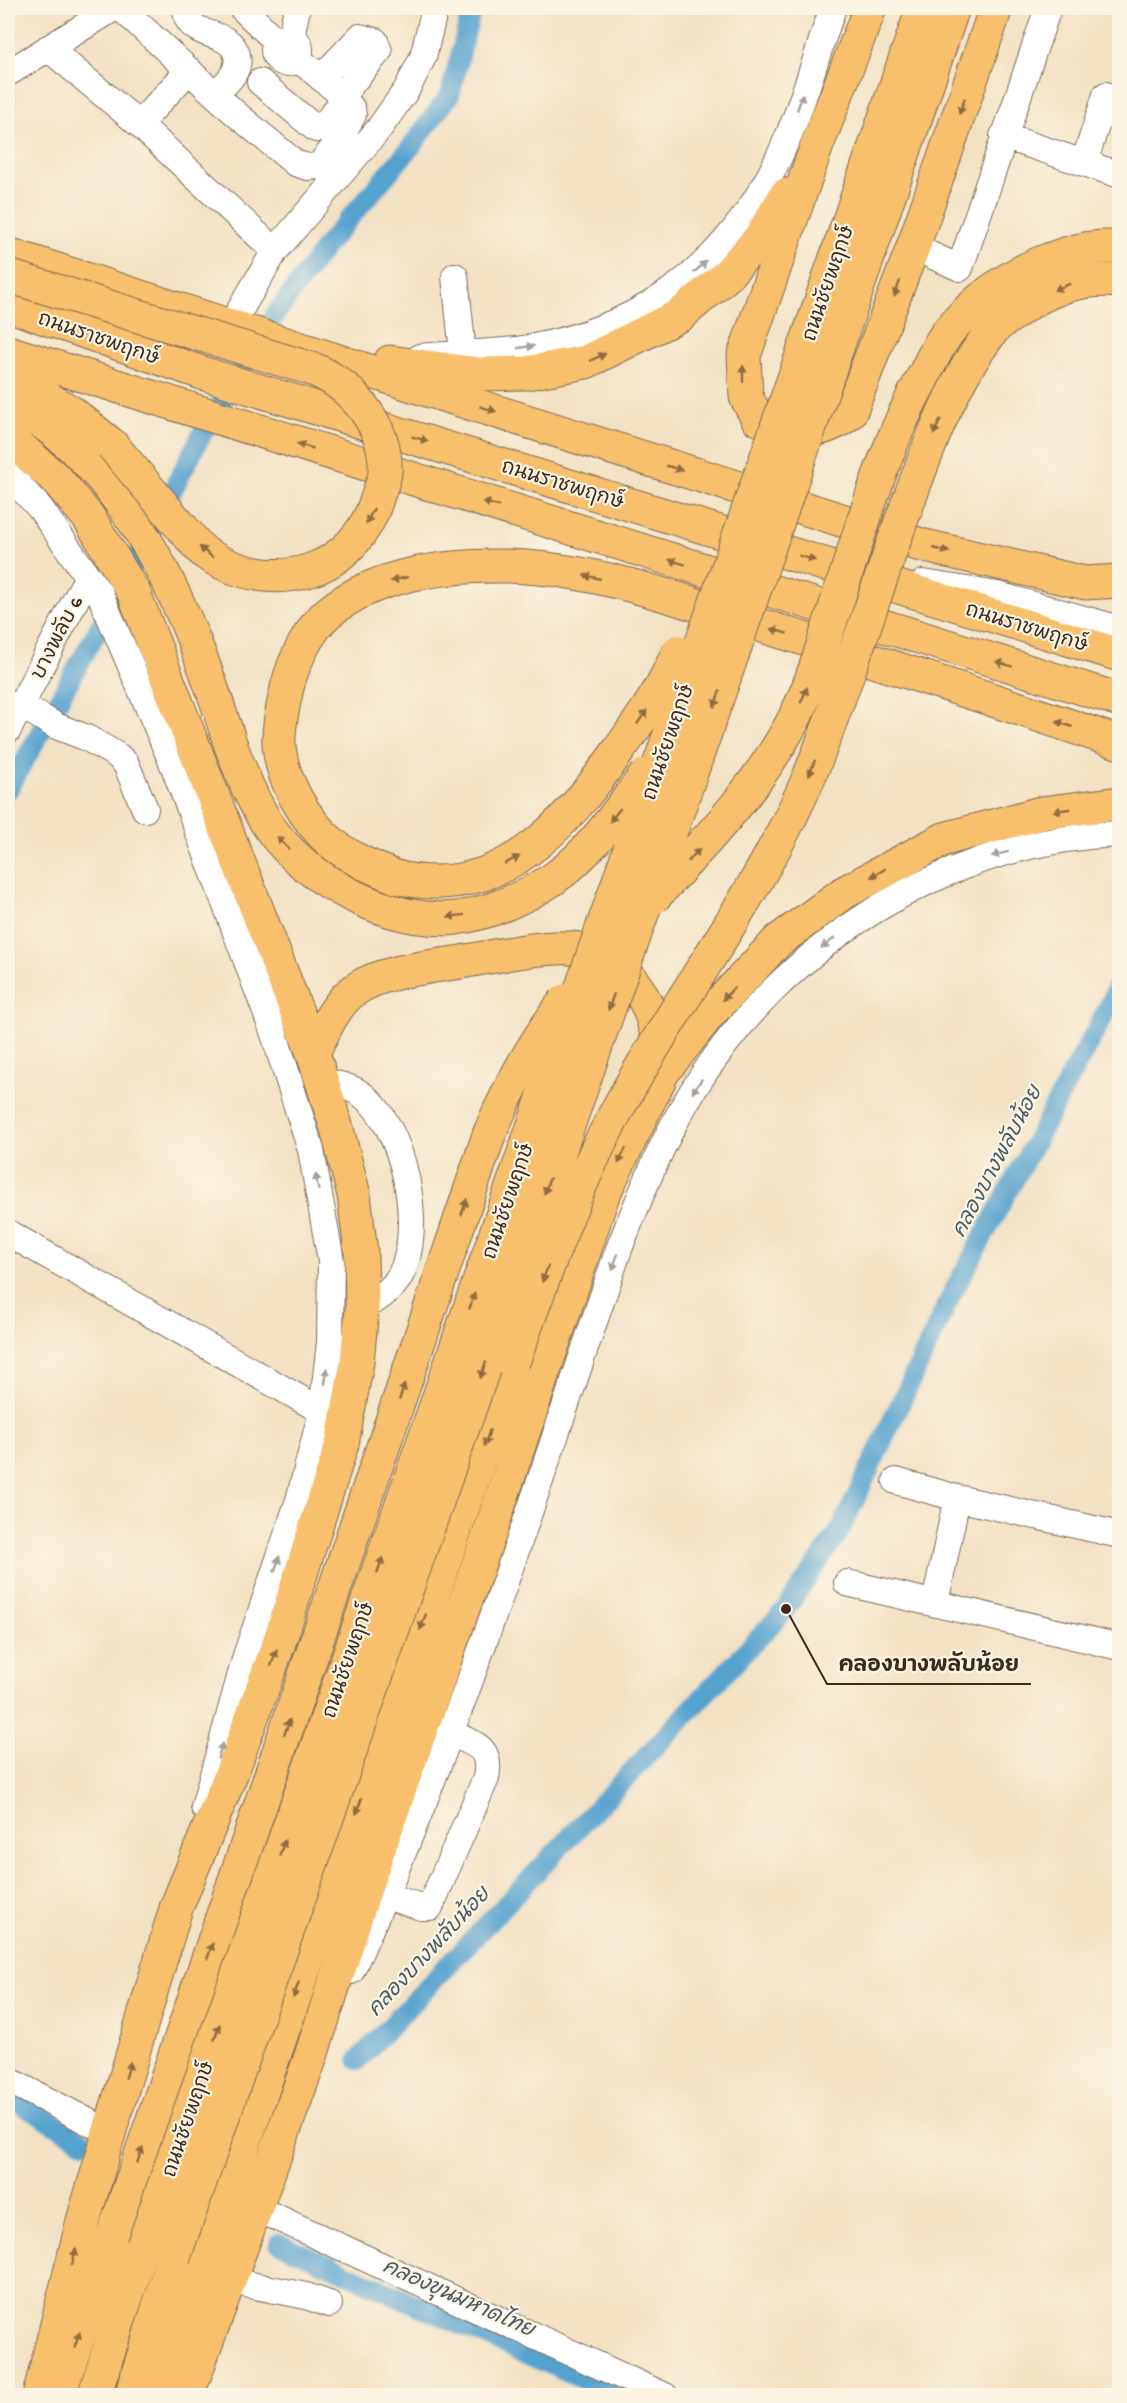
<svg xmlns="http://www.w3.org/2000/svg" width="1127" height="2403" viewBox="0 0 1127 2403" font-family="'Gochi Hand','Playpen Sans Thai',sans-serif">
  <rect width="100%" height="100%" fill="#fcf5e5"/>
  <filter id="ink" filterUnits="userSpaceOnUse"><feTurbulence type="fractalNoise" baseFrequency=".0167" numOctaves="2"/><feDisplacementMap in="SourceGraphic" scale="12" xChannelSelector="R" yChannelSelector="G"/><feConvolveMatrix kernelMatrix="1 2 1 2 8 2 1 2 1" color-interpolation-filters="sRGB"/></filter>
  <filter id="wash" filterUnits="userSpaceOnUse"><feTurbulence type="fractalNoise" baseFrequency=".008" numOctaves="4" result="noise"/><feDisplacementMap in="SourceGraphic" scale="24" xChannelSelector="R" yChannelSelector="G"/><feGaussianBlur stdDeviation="1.35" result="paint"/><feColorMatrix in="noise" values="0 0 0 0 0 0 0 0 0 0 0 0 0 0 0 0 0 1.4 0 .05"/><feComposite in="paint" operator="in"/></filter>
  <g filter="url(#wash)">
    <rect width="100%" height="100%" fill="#f2e1c3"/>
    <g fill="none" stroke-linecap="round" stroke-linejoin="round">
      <path stroke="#57a2cf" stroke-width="20" d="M 8,790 L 116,598 L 202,434 L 277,312 L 329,242 L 411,147 L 450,95 L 472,8
        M 358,2060 L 786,1609 L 841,1529 L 952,1294 L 1109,1006 L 1120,980
        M 8,2097 L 85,2142
        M 279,2243 L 619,2396"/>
    </g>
  </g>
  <g filter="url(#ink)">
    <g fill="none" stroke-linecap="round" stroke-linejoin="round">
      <defs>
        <path id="minor" d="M 121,8 L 235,113 L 295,163 L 307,167 L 319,166 L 338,142 L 353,115 L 352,109 L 342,95 L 297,58
          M 186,8 C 186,12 186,17 189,21 C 200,38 230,31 237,55 C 241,72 226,83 215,94
          M 242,8 L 277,42
          M274 50a13 13 0 1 1 26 0a13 13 0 1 1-26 0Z
          M 291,38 L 297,8
          M 48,48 L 139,124 L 275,251
          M 8,73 L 114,8
          M 321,78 L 360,37 L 375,41 L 379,51 L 342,95
          M 260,82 L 316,129 L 323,126 L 345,99
          M 139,124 L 189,70
          M 1003,136 L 1120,175
          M 1084,163 L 1106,95
          M 913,247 L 960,268 L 1048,8
          M 455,276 L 463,353
          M 231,325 L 275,251 L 378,130 L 407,89 L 423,57 L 435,8
          M 420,357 C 456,353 494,354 529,348 C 633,329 711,278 764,186 C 796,131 812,67 833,8
          M 8,474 L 40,508 L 100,594 L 174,767 L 273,1031 L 311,1150 L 331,1261 L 330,1342 L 322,1411 L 299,1500 L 246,1656 L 204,1807
          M 923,583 L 998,595 L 1120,629
          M 21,705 L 56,726 L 87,738 L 118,756 L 126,764 L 145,809
          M 8,730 L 88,576
          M 322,1081 C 335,1084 350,1086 361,1094 C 405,1125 425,1230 400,1276 C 391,1292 376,1299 362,1309
          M 8,1233 L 322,1411
          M 896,1481 L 957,1498 L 1120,1535
          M 847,1583 L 1120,1647
          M 935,1603 L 957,1498
          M 386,1896 L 421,1907 L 430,1907 L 486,1778 C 492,1746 475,1745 451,1733
          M 351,1971 C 459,1739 535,1491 619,1249 C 640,1196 662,1141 692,1092 C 782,946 945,840 1120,834
          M 8,2080 L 110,2133
          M 256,2208 L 665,2396
          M 230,2281 L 306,2296 L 329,2304"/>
        <path id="major" d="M 870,8 L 816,148 L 744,356 L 746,397 L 758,419 C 797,430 816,439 850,413 L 913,247 L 996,8
          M 8,254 L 434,392 L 921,545 L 1085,583 L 1120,581
          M 8,305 L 202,373 L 1120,655
          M 8,352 L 1120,700
          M 390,362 L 478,374 L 527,373 L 586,362 L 680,315 L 724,278 L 760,238 L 786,195
          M 8,375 L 71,412 L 112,445
          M 8,401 C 133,466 191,619 231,746
          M 8,437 L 57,480 L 89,518 L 134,593 L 313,1053 L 337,1129 L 354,1195 L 361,1252 L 362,1309 L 357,1363 L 342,1444 L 279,1643 L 232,1772 L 176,1908 L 83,2221 L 39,2396
          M 396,877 C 376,869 351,859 334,845 C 306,822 282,782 279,745 C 278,726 283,706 287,688 C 293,662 309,629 329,612 C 377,573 446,565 506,566 C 595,568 681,600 766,627 C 884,664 1002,702 1120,743
          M 313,1053 C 324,1031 335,1003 356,989 C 382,971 431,967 461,962 C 492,957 556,942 584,950 C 636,963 656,1013 662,1062
          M 62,2385 L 383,1447
          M 94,2396 L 143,2246
          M 131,2396 L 174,2257
          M 157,2396 L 513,1362
          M 187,2396 L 309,2062 L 366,1885 L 490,1532 L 603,1195 L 663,1072 L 709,1014 L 778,941 L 845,892 L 944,839 L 1041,813 L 1120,803"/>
      </defs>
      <use href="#minor" stroke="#7b6a58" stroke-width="28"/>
      <use href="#major" stroke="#7b6a58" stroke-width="35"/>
      <use href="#minor" stroke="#fff" stroke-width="26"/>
      <use href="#major" stroke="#f8bf6c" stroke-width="33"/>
      <defs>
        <path id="major-bridge" d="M 8,276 L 315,370 C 353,386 388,428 385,473 C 384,481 379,491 377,499 C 353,575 273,596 208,555 C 198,549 191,537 183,529 C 159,501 136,473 112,445
          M 231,746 C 242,774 253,803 270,828 C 307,881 390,925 456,918 C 487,914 526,897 553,879 C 591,853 618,811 646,775
          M 396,877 C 499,903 565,826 619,750 C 643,716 662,691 678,652
          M 653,898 C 706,841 759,787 795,717 C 810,687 820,655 830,623 C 858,541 881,453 923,377 C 932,360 940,340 953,326 C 977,299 1007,277 1040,263 C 1065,253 1092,244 1120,248
          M 513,1362 C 545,1274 576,1183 622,1101 C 681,994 762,888 809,777 C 844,691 872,602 903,516 C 927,451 949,386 992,331 C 997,324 1005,320 1012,315 C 1045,290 1078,277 1120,281
          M 383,1447 L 489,1135 C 509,1087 533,1043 565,1001
          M 143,2246 L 923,8
          M 174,2257 L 735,647 L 953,8"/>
      </defs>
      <use href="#major-bridge" stroke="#7b6a58" stroke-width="35" stroke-linecap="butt"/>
      <use href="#major-bridge" stroke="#f8bf6c" stroke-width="33"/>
    </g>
    <defs><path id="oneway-solid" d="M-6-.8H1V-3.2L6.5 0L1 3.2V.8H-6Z" transform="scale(1.5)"/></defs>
    <g fill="#a79f9a">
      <use href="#oneway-solid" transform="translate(800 102) rotate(-71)"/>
      <use href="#oneway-solid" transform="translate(700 267) rotate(-43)"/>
      <use href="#oneway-solid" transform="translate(526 347) rotate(-8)"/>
      <use href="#oneway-solid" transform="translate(1000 854) rotate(165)"/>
      <use href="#oneway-solid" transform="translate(828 943) rotate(144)"/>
      <use href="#oneway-solid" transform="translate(697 1086) rotate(125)"/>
      <use href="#oneway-solid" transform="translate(317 1182) rotate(-100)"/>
      <use href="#oneway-solid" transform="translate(615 1262) rotate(109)"/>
      <use href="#oneway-solid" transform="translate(326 1376) rotate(-83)"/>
      <use href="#oneway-solid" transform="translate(277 1564) rotate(-72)"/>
      <use href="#oneway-solid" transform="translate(220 1751) rotate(-74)"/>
    </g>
    <g fill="#906d41">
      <use href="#oneway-solid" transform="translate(962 106) rotate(109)"/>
      <use href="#oneway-solid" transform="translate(1062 287) rotate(158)"/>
      <use href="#oneway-solid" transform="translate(897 289) rotate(110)"/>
      <use href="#oneway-solid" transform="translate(598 357) rotate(-25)"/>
      <use href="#oneway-solid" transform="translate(743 374) rotate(-90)"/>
      <use href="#oneway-solid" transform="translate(488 409) rotate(17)"/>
      <use href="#oneway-solid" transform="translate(937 427) rotate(115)"/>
      <use href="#oneway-solid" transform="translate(420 439) rotate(17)"/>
      <use href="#oneway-solid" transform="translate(305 446) rotate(-163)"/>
      <use href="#oneway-solid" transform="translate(674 468) rotate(17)"/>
      <use href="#oneway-solid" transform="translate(491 504) rotate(-163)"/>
      <use href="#oneway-solid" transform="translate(370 516) rotate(116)"/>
      <use href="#oneway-solid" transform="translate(941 550) rotate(14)"/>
      <use href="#oneway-solid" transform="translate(206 552) rotate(-141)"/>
      <use href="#oneway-solid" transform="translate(807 558) rotate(17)"/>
      <use href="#oneway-solid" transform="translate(677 562) rotate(-163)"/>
      <use href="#oneway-solid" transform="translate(592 577) rotate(-167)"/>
      <use href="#oneway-solid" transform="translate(399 579) rotate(167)"/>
      <use href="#oneway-solid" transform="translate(779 631) rotate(-163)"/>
      <use href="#oneway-solid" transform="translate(1004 664) rotate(-163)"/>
      <use href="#oneway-solid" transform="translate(804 695) rotate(-67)"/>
      <use href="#oneway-solid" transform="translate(717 699) rotate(109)"/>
      <use href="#oneway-solid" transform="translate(642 717) rotate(-55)"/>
      <use href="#oneway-solid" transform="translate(1064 724) rotate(-161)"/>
      <use href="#oneway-solid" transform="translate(812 768) rotate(110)"/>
      <use href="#oneway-solid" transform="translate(1062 810) rotate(171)"/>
      <use href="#oneway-solid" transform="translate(615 815) rotate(128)"/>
      <use href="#oneway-solid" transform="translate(283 843) rotate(-133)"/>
      <use href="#oneway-solid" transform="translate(694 855) rotate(-47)"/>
      <use href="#oneway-solid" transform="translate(512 860) rotate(-28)"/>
      <use href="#oneway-solid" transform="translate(878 873) rotate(150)"/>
      <use href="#oneway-solid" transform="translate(456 916) rotate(173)"/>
      <use href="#oneway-solid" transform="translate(728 994) rotate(133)"/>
      <use href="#oneway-solid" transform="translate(611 1002) rotate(109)"/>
      <use href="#oneway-solid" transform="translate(622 1156) rotate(116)"/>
      <use href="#oneway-solid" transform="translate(547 1186) rotate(109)"/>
      <use href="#oneway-solid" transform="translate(464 1207) rotate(-71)"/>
      <use href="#oneway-solid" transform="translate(545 1274) rotate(110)"/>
      <use href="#oneway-solid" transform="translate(472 1301) rotate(-71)"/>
      <use href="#oneway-solid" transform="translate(483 1370) rotate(109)"/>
      <use href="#oneway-solid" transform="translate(402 1392) rotate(-71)"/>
      <use href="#oneway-solid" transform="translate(487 1438) rotate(109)"/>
      <use href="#oneway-solid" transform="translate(380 1565) rotate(-71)"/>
      <use href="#oneway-solid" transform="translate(423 1622) rotate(110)"/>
      <use href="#oneway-solid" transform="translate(274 1658) rotate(-70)"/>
      <use href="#oneway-solid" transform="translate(287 1727) rotate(-71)"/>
      <use href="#oneway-solid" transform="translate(359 1806) rotate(109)"/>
      <use href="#oneway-solid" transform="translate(282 1848) rotate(-71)"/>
      <use href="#oneway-solid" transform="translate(210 1951) rotate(-71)"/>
      <use href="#oneway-solid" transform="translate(296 1990) rotate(109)"/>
      <use href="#oneway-solid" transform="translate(217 2032) rotate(-71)"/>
      <use href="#oneway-solid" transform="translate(128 2070) rotate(-74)"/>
      <use href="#oneway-solid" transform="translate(140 2155) rotate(-71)"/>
      <use href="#oneway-solid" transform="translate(74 2257) rotate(-75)"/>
      <use href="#oneway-solid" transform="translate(77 2340) rotate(-71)"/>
    </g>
  </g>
  <g text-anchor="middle" stroke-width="4.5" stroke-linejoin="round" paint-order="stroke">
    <g font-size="20" fill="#3b2a1e" stroke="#fcf5e5">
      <text transform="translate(827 283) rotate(-71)" y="7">ถนนชัยพฤกษ์</text>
      <text transform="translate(99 337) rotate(19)" y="7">ถนนราชพฤกษ์</text>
      <text transform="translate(563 483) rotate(17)" y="7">ถนนราชพฤกษ์</text>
      <text transform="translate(1027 626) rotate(17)" y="7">ถนนราชพฤกษ์</text>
      <text transform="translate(56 637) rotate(-63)" y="7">บางพลับ 6</text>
      <text transform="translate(667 742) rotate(-71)" y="7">ถนนชัยพฤกษ์</text>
      <text transform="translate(507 1201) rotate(-71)" y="7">ถนนชัยพฤกษ์</text>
      <text transform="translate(347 1660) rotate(-71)" y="7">ถนนชัยพฤกษ์</text>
      <text transform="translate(187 2119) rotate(-71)" y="7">ถนนชัยพฤกษ์</text>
    </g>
    <g font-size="21" font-style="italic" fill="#465a65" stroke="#fcf5e5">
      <text transform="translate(996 1161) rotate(-62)" y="7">คลองบางพลับน้อย</text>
      <text transform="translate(428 1951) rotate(-47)" y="7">คลองบางพลับน้อย</text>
      <text transform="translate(459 2297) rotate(24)" y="7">คลองขุนมหาดไทย</text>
    </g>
  </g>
  <path fill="none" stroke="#3b2a1e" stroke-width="2" d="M786 1609L827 1684H1031"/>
  <circle fill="#3b2a1e" stroke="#fcf5e5" stroke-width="2" cx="786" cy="1609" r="6"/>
  <g font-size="21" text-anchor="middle" font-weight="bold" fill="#3b2a1e" stroke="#fcf5e5" stroke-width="4.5" stroke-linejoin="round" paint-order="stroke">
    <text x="929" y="1671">คลองบางพลับน้อย</text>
  </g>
  <rect width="1127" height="2403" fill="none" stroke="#fcf5e5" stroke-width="30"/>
</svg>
